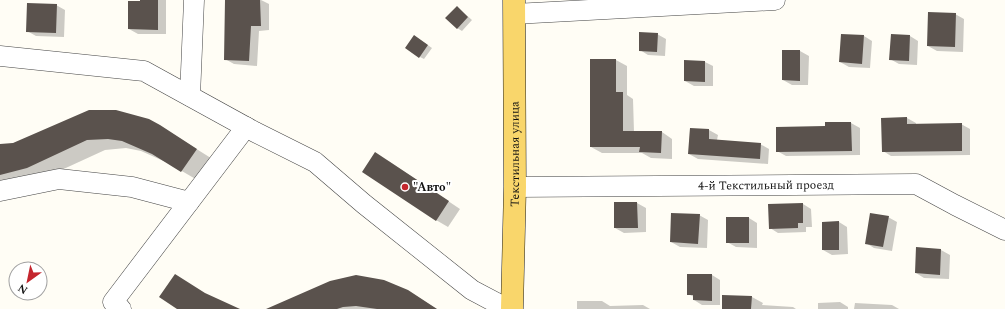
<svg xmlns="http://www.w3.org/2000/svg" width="1005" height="309" viewBox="0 0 1005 309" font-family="Spectral,serif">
  <rect width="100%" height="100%" fill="#fffdf5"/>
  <path fill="#0003" d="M 141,0 L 166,0 L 166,34 L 138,34 L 129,29 Z
    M 227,0 L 261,0 L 269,4 L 269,30 L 259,31 L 257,66 L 234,64 L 225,59 Z
    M 56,5 L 65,10 L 64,37 L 36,36 L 27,31 Z
    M 457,7 L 472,20 L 462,31 L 457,28 Z
    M 955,14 L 964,19 L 963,52 L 937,51 L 928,46 Z
    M 657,34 L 666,39 L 665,56 L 648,55 L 640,50 Z
    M 864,36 L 872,41 L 870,68 L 849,67 L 840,62 Z
    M 910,36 L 918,41 L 917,65 L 899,64 L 890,59 Z
    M 419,39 L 432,48 L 424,59 L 420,57 Z
    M 800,51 L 809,56 L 808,85 L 792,85 L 783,80 Z
    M 616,60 L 627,66 L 627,95 L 633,99 L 634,132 L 662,132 L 672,139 L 672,159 L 651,158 L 642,153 L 602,153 L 591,147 Z
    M 705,62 L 713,66 L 713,86 L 694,86 L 685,81 Z
    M 907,118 L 916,123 L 916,125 L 961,124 L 970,129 L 970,155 L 891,156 L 883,151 L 882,119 Z
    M 851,123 L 860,128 L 860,155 L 786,156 L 777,151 L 826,127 Z
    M 160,126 L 214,160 L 199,181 L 168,163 L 141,151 L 126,148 L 105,150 L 44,178 L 0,181 L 0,145 Z
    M 690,129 L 709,130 L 718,135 L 717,140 L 760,144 L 769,149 L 768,164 L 698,159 L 689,154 Z
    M 387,160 L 460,209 L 448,227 L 436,220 Z
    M 637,203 L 646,208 L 646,232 L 624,233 L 615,228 Z
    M 803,204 L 811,209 L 812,227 L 806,227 L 806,232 L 778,233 L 770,228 Z
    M 699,215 L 708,220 L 707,248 L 680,247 L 671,242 Z
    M 888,217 L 897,222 L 892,251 L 874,248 L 866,243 Z
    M 749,218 L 757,223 L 757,248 L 736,247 L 727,242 Z
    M 839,222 L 847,227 L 848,254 L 832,255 L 823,250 Z
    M 917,248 L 941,250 L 950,255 L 949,279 L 924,278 L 916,273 Z
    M 712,275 L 720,280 L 720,305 L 702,305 L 694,300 L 694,297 L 688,294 Z
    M 408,291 L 437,309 L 269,309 Z
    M 752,297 L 763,303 L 762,305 L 793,307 L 796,309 L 723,309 Z
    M 577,301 L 602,301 L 610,306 L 643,305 L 650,309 L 577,309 Z
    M 840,302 L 848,307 L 848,309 L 818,309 L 818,303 Z
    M 855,303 L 892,305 L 899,309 L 854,309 Z"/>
  <path fill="#5a524d" d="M 140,0 L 158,0 L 158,30 L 128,29 L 128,1 L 140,1 Z
    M 225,0 L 260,0 L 261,26 L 251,26 L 249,61 L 224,60 Z
    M 27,3 L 57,4 L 56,33 L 26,32 Z
    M 457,6 L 468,17 L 457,29 L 445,18 Z
    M 928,12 L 956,13 L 955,47 L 927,46 Z
    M 639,32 L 658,33 L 657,52 L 639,51 Z
    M 841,34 L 864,35 L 862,64 L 839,62 Z
    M 891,34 L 910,35 L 909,61 L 889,60 Z
    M 414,35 L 428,45 L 419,58 L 405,48 Z
    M 782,50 L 800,50 L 800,81 L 782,80 Z
    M 590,59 L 616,59 L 616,92 L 623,92 L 623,131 L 662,131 L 661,153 L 639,152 L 640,147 L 590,147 Z
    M 684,60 L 705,61 L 705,82 L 684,81 Z
    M 89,110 L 116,110 L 149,119 L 160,125 L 197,149 L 181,172 L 152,154 L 122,141 L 108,139 L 87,140 L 27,168 L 0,175 L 0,144 L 13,143 Z
    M 907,117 L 907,124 L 962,123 L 962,151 L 882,152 L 881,118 Z
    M 825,122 L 851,122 L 852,151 L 776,152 L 776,127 L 825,126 Z
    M 690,128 L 709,129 L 709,139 L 761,143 L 760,159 L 688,154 Z
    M 375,152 L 449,201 L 436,221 L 362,172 Z
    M 614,202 L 637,202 L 638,228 L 614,228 Z
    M 803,203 L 803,223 L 798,223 L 798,228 L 769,229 L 768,204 Z
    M 671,213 L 700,214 L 698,244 L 670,242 Z
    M 870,213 L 889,216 L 883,247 L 865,244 Z
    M 726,217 L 749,217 L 749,243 L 726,243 Z
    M 839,221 L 839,250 L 822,250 L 822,222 Z
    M 916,247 L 941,249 L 940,275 L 915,273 Z
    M 175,274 L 205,293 L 240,309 L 177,309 L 159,297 Z
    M 687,274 L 712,274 L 712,301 L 693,300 L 693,295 L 687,295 Z
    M 356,275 L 384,280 L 408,290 L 437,309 L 377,309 L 356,306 L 343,307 L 337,309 L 266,309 L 330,281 Z
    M 722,295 L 752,296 L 751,309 L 722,309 Z"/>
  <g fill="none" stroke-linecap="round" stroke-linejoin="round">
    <defs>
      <g id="minor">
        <path d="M 514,14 L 775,0"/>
        <path d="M 0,56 L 144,71 L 255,132 L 315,162 L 364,204 L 472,290 L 508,309"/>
        <path d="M 190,96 L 194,0"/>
        <path id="s1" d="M 515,187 L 916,184 L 955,205 L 1005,230"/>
        <path d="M 0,191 L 59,179 L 132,187 L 189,202"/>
        <path d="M 121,309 L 113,302 L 246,127"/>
      </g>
      <g id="major">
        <path id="s2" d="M 512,309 L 515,187 L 514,0"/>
      </g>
    </defs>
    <use href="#minor" stroke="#444" stroke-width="21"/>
    <use href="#major" stroke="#222" stroke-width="23"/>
    <use href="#minor" stroke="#fff" stroke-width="20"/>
    <use href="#major" stroke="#f9d66b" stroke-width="22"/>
  </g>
  <circle fill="#c4262e" stroke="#fff" stroke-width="1.5" cx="405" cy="187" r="4"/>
  <g text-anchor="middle" stroke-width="4" stroke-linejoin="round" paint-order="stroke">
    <g font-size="12" fill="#111" stroke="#fff">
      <text dy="4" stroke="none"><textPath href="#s2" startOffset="155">Текстильная улица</textPath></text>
      <text dy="4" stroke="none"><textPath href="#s1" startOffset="251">4-й Текстильный проезд</textPath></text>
    </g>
    <g font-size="12" font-weight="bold" fill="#111" stroke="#fff" text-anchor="start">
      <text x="413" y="191">"Авто"</text>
    </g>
  </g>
  <g transform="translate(28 281) rotate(213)"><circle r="19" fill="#ffffff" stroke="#a0a0a0"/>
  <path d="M0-3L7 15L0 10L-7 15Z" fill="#c4262e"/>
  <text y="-6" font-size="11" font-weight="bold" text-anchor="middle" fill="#111111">N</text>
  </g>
</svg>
